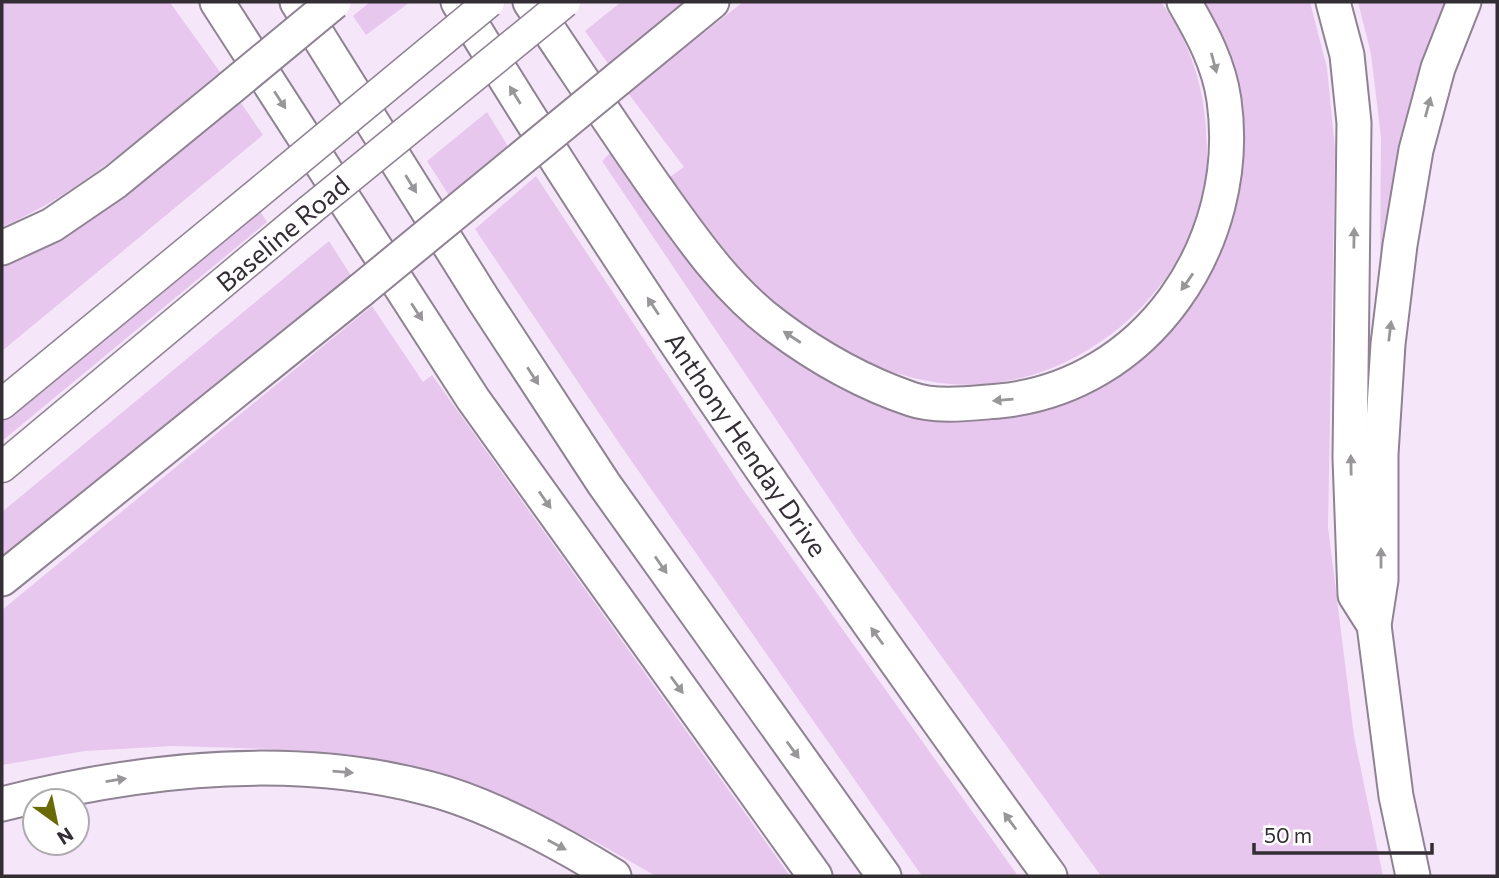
<svg xmlns="http://www.w3.org/2000/svg" width="1499" height="878" viewBox="0 0 1499 878" font-family="Commissioner,sans-serif">
  <rect width="100%" height="100%" fill="#f5e7f9"/>
  <path fill="#e7c7ee" d="M 2,2 L 173,2 L 171,4 L 220,72 C 151,128 84,192 2,227 Z
    M 370,2 L 410,2 L 366,35 L 353,16 Z
    M 621,2 L 685,2 L 609,65 L 585,31 Z
    M 743,2 L 1161,2 C 1188,38 1204,85 1206,130 C 1207,149 1208,169 1205,188 C 1181,310 1053,405 928,381 C 895,375 859,361 829,344 C 761,306 712,240 667,179 L 684,167 L 628,93 Z
    M 1198,2 L 1310,2 L 1327,68 L 1335,148 L 1328,527 L 1354,736 L 1383,876 L 1101,876 L 857,540 L 602,161 L 611,152 L 755,327 L 804,366 L 866,398 L 1111,374 L 1237,188 Z
    M 1358,2 L 1450,2 L 1380,274 L 1381,137 L 1371,54 Z
    M 239,100 L 263,135 L 2,351 L 2,261 Z
    M 487,112 L 509,148 L 450,197 L 427,161 Z
    M 536,176 L 742,488 L 1018,876 L 922,876 L 621,446 L 475,229 Z
    M 258,208 L 267,222 L 2,441 L 2,421 Z
    M 329,241 L 352,277 L 2,572 L 2,512 Z
    M 372,306 L 423,382 L 432,375 L 790,876 L 656,876 L 596,842 L 535,813 L 368,764 L 269,749 L 173,746 L 85,751 L 2,765 L 2,610 Z"/>
  <g fill="none" stroke-linecap="round" stroke-linejoin="round">
    <defs>
      <path id="primary" d="M 2,404 L 285,171
        M 2,467 L 310,210"/>
      <g id="motorway">
        <path d="M 217,2 L 473,399 L 815,876"/>
        <path d="M 297,2 L 483,299 L 604,484 L 884,876"/>
        <path id="s1" d="M 458,2 C 641,302 843,591 1050,876"/>
        <path d="M 530,2 C 572,64 613,127 656,188 C 691,237 727,290 776,326 C 816,356 864,383 911,399 C 936,408 973,403 999,401 C 1147,387 1244,243 1224,100 C 1219,64 1202,33 1184,2"/>
        <path d="M 1333,2 L 1347,55 L 1354,123 L 1350,458 L 1355,595 L 1374,625"/>
        <path d="M 618,79 L 712,2"/>
        <path d="M 2,248 L 52,225 L 115,182 L 230,88"/>
        <path d="M 2,579 L 361,290"/>
        <path d="M 2,804 C 139,769 288,752 427,788 C 487,803 561,843 614,876"/>
        <path d="M 1413,876 L 1396,796 L 1374,625 L 1381,580 L 1381,454 L 1388,344 L 1400,245 L 1416,150 L 1438,68 L 1464,2"/>
      </g>
    </defs>
    <use href="#primary" stroke="#8f8292" stroke-width="33"/>
    <use href="#motorway" stroke="#8f8292" stroke-width="37"/>
    <use href="#primary" stroke="#fff" stroke-width="30"/>
    <use href="#motorway" stroke="#fff" stroke-width="33"/>
    <defs>
      <path id="primary-bridge" d="M 285,171 L 489,2
        M 310,210 L 565,2"/>
      <path id="motorway-bridge" d="M 230,88 L 334,2
        M 361,290 L 618,79"/>
    </defs>
    <use href="#primary-bridge" stroke="#8f8292" stroke-width="33" stroke-linecap="butt"/>
    <use href="#motorway-bridge" stroke="#8f8292" stroke-width="37" stroke-linecap="butt"/>
    <use href="#primary-bridge" stroke="#fff" stroke-width="30"/>
    <use href="#motorway-bridge" stroke="#fff" stroke-width="33"/>
  </g>
  <defs><path id="oneway-solid" d="M-6-.8H1V-3.2L6.5 0L1 3.2V.8H-6Z" transform="scale(1.75)"/></defs>
  <g fill="#99969a">
    <use href="#oneway-solid" transform="translate(1214 63) rotate(75)"/>
    <use href="#oneway-solid" transform="translate(515 95) rotate(-122)"/>
    <use href="#oneway-solid" transform="translate(280 100) rotate(57)"/>
    <use href="#oneway-solid" transform="translate(1428 107) rotate(-75)"/>
    <use href="#oneway-solid" transform="translate(411 184) rotate(58)"/>
    <use href="#oneway-solid" transform="translate(1354 238) rotate(-89)"/>
    <use href="#oneway-solid" transform="translate(1187 282) rotate(125)"/>
    <use href="#oneway-solid" transform="translate(653 306) rotate(-123)"/>
    <use href="#oneway-solid" transform="translate(417 312) rotate(57)"/>
    <use href="#oneway-solid" transform="translate(1390 331) rotate(-83)"/>
    <use href="#oneway-solid" transform="translate(792 337) rotate(-147)"/>
    <use href="#oneway-solid" transform="translate(533 376) rotate(57)"/>
    <use href="#oneway-solid" transform="translate(1003 400) rotate(175)"/>
    <use href="#oneway-solid" transform="translate(1351 465) rotate(-91)"/>
    <use href="#oneway-solid" transform="translate(545 500) rotate(55)"/>
    <use href="#oneway-solid" transform="translate(1381 558) rotate(-90)"/>
    <use href="#oneway-solid" transform="translate(661 565) rotate(55)"/>
    <use href="#oneway-solid" transform="translate(877 636) rotate(-126)"/>
    <use href="#oneway-solid" transform="translate(677 685) rotate(54)"/>
    <use href="#oneway-solid" transform="translate(793 750) rotate(54)"/>
    <use href="#oneway-solid" transform="translate(343 772) rotate(5)"/>
    <use href="#oneway-solid" transform="translate(116 780) rotate(-9)"/>
    <use href="#oneway-solid" transform="translate(1010 821) rotate(-126)"/>
    <use href="#oneway-solid" transform="translate(557 845) rotate(28)"/>
  </g>
  <g text-anchor="middle" stroke-width="7" stroke-linejoin="round" paint-order="stroke">
    <g font-size="26" fill="#332d34" stroke="#fff">
      <text transform="translate(283 234) rotate(-40)" y="9">Baseline Road</text>
      <text dy="9" stroke="none"><textPath href="#s1" startOffset="528">Anthony Henday Drive</textPath></text>
    </g>
  </g>
  <rect width="1499" height="878" fill="none" stroke="#332d34" stroke-width="7"/>
  <g transform="translate(56 822) rotate(147)"><circle r="33" fill="#ffffff" stroke="#adabae" stroke-width="2"/>
  <path d="M0-5L12 26L0 18L-12 26Z" fill="#6a6a08"/>
  <text y="-10" font-size="19" font-weight="bold" text-anchor="middle" fill="#332d34">N</text>
  </g>
  <path d="M1254 843v10h178v-10" fill="none" stroke="#332d34" stroke-width="3.5"/>
  <text x="1264" y="843" font-size="21" fill="#332d34" stroke="#ffffff" stroke-width="5" paint-order="stroke">50 m</text>
</svg>
